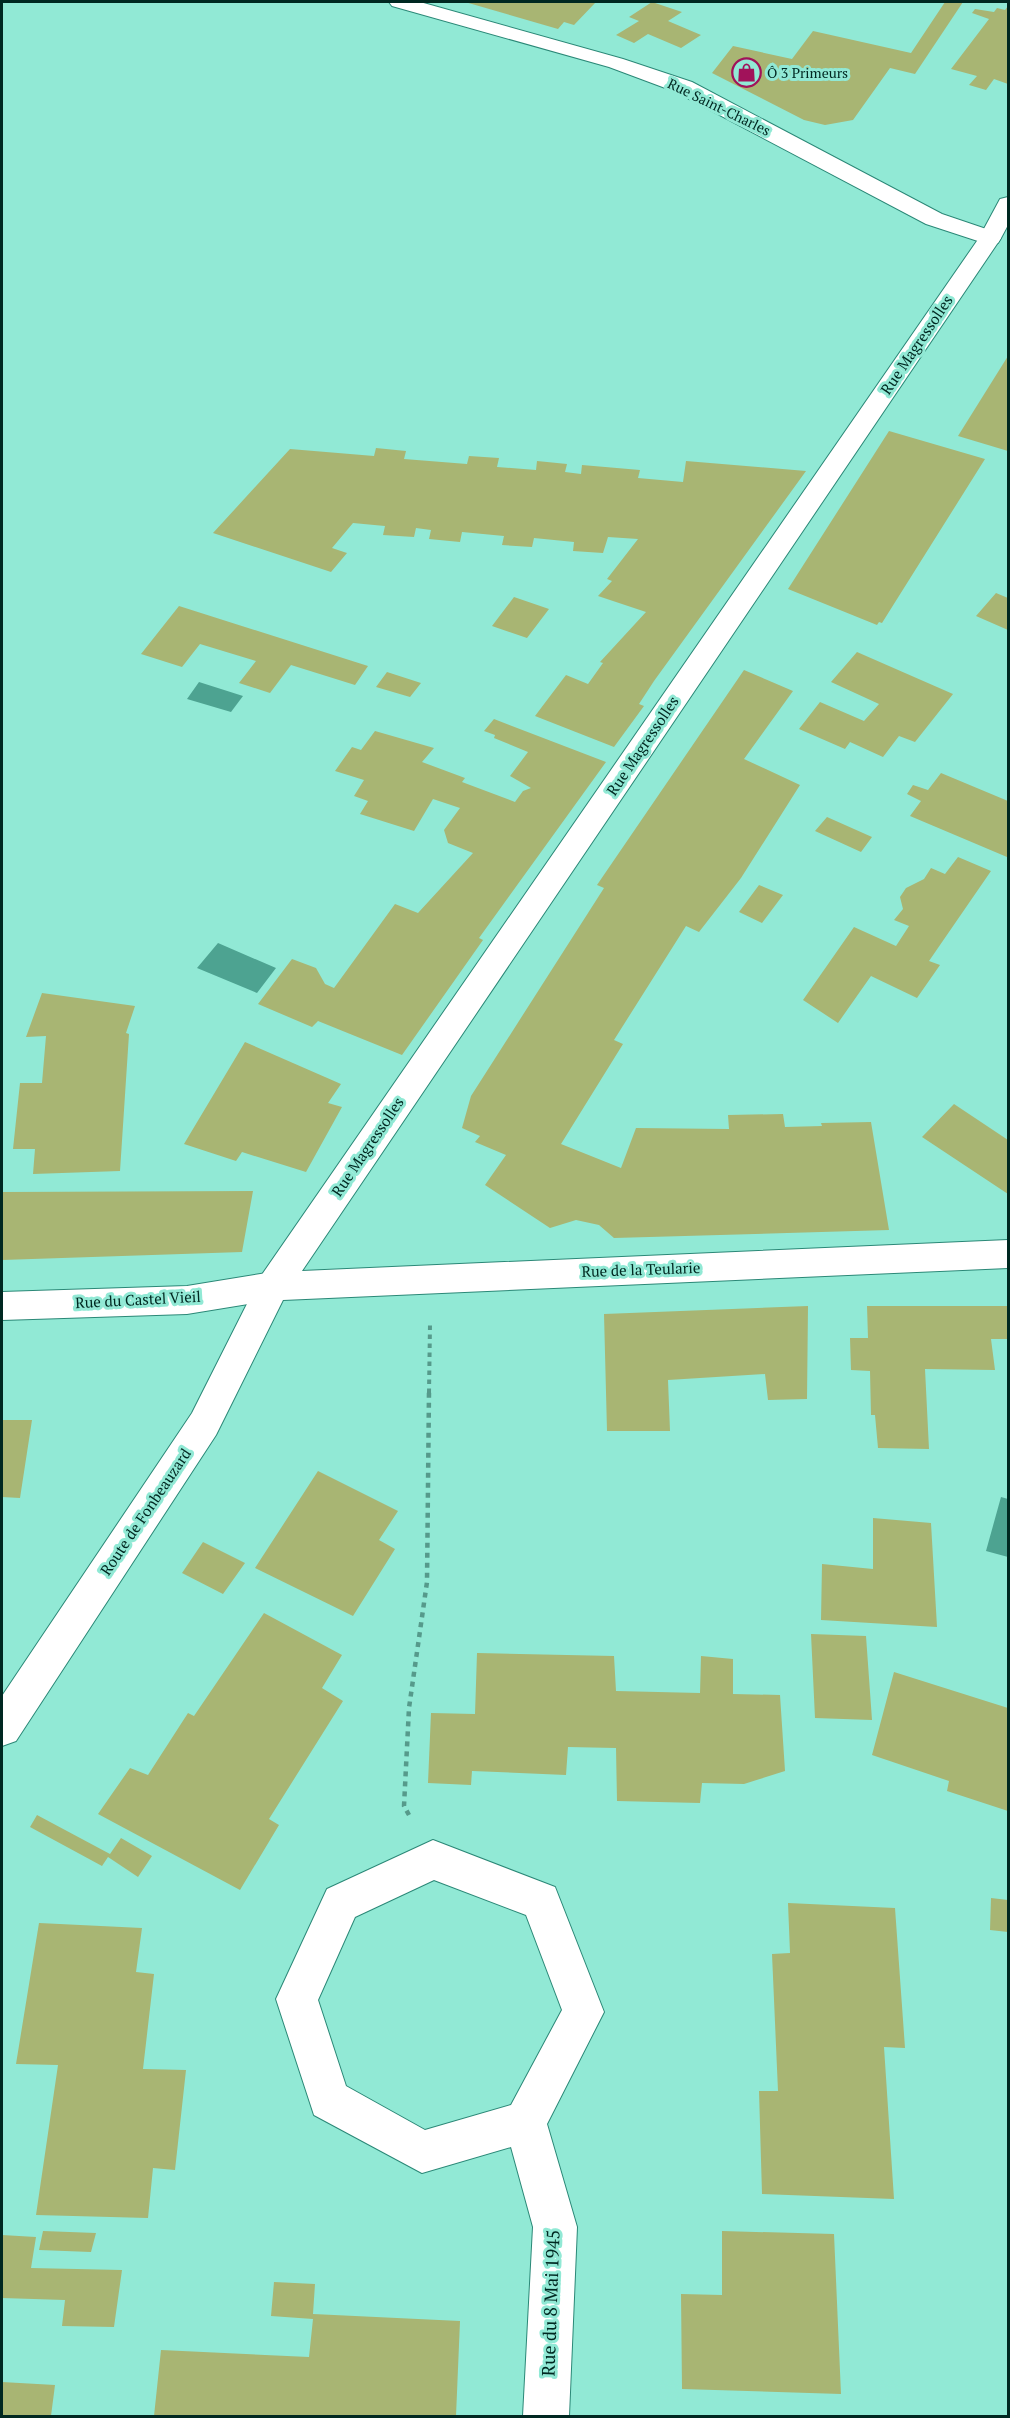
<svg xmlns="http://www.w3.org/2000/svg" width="1010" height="2418" viewBox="0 0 1010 2418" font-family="'PT Serif',serif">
  <rect width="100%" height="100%" fill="#91e9d5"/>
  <path fill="#4da391" d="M 199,682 L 243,696 L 231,712 L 187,699 Z
    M 218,943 L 276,968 L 257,993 L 197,968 Z
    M 1001,1497 L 1008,1499 L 1008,1557 L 986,1551 Z"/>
  <path fill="#a8b573" d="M 465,2 L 596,2 L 574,25 L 564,22 L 558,29 Z
    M 652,2 L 682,12 L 668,21 L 701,35 L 681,48 L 648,34 L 634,43 L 616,35 L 639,21 L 629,17 Z
    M 945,2 L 963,2 L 915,74 L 890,68 L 853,120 L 825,125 L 804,120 L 712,73 L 733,46 L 792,59 L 813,31 L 911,53 Z
    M 1008,6 L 1008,84 L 994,79 L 986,90 L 969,85 L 977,76 L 951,69 L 989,19 L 972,13 L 975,9 L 994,12 L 997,8 L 1005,10 Z
    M 1008,356 L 1008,451 L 958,436 Z
    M 889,431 L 985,459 L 882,623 L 879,622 L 877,625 L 788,589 Z
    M 376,448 L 406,451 L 404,459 L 467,464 L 469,456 L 499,458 L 497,467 L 536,470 L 537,461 L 567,464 L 565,472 L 581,474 L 582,465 L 640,470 L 638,478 L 683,482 L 686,461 L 806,471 L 654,681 L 639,704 L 644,706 L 614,747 L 535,716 L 566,675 L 588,684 L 603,663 L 600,662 L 646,612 L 598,596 L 612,581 L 607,579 L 638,539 L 608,537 L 603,553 L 573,551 L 574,542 L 534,538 L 532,547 L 502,545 L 504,536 L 462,532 L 460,542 L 429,539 L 431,530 L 416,528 L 414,537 L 383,535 L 385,526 L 353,523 L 332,548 L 347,553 L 331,572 L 213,533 L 290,449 L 374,456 Z
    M 996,593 L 1008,598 L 1008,630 L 976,616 Z
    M 514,597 L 549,609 L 527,638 L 492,626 Z
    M 179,606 L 368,666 L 355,685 L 291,665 L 270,693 L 239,683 L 256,661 L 200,644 L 182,667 L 141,654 Z
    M 857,652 L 953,694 L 915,742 L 899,736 L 883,757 L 850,742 L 845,749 L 799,729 L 820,702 L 864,721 L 879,704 L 831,682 Z
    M 744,670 L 793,691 L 744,759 L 800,785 L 741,878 L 699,932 L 686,926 L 614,1040 L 623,1044 L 561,1144 L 621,1168 L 636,1128 L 729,1129 L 728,1115 L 783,1114 L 785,1127 L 822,1126 L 821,1123 L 871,1122 L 889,1230 L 614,1238 L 599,1225 L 576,1220 L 550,1228 L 485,1185 L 506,1155 L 475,1142 L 480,1136 L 462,1128 L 471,1096 L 604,888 L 597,885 Z
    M 387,672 L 421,683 L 410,697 L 376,687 Z
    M 494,719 L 606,762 L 479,938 L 483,940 L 402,1055 L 318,1021 L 312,1027 L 258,1004 L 292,959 L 316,968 L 325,984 L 334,988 L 395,904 L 418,913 L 473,853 L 448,843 L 444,830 L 460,808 L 433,799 L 414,831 L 360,814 L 368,801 L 354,796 L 364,780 L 335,771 L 352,747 L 361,750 L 375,731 L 434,748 L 422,762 L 465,778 L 462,782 L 515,802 L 523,791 L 531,788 L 510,776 L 528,752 L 494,738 L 495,735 L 484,731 Z
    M 941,773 L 1008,801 L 1007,857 L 910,816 L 921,801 L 907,794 L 913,785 L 928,790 Z
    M 827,817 L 872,837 L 861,852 L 815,831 Z
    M 958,857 L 991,871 L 929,961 L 940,965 L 917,998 L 871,976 L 838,1023 L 803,1000 L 854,927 L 896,946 L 909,926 L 894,920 L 903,909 L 900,897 L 906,888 L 924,879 L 931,868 L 945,874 Z
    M 759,885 L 783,895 L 762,923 L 739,912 Z
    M 42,993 L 135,1006 L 126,1033 L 129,1034 L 120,1171 L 33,1174 L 35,1149 L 13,1149 L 20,1083 L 42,1083 L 46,1036 L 26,1037 Z
    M 245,1042 L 341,1084 L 328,1103 L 342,1107 L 306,1172 L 242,1152 L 236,1161 L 184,1144 Z
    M 954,1104 L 1008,1140 L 1008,1194 L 922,1137 Z
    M 253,1191 L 242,1252 L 2,1260 L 2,1192 Z
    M 808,1306 L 807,1399 L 768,1400 L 765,1374 L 668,1380 L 670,1431 L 607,1431 L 604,1314 Z
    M 867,1306 L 1008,1306 L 1008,1339 L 991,1339 L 995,1370 L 925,1369 L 929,1449 L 878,1448 L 875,1415 L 871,1415 L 870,1371 L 851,1370 L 850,1338 L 868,1338 Z
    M 2,1420 L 32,1420 L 20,1498 L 2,1497 Z
    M 318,1471 L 398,1511 L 379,1540 L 395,1549 L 353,1616 L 255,1568 Z
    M 873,1518 L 931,1523 L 937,1627 L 821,1620 L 822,1564 L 873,1569 Z
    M 203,1542 L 245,1563 L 223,1594 L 182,1573 Z
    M 264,1613 L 342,1655 L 322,1688 L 343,1701 L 269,1819 L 279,1825 L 240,1890 L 98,1814 L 130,1768 L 148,1775 L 188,1713 L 194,1716 Z
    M 811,1634 L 866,1636 L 872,1720 L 815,1718 Z
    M 477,1653 L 614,1656 L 616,1691 L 700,1693 L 701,1656 L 733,1659 L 733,1694 L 780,1695 L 785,1771 L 744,1784 L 702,1783 L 700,1803 L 617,1801 L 616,1748 L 568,1747 L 566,1775 L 472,1771 L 471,1785 L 428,1783 L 431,1713 L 475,1714 Z
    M 894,1672 L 1008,1708 L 1008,1811 L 947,1791 L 949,1781 L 872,1755 Z
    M 37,1815 L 110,1854 L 121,1838 L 152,1856 L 138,1877 L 108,1857 L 102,1866 L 30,1827 Z
    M 991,1898 L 1008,1900 L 1008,1932 L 990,1930 Z
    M 788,1903 L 895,1908 L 905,2048 L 884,2047 L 894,2199 L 762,2194 L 759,2091 L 778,2091 L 772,1954 L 790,1953 Z
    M 39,1923 L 142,1928 L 136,1972 L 154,1974 L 143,2069 L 186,2070 L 175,2170 L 153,2168 L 148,2218 L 36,2215 L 58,2065 L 16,2064 Z
    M 43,2231 L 96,2233 L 91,2252 L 39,2250 Z
    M 722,2231 L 834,2234 L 841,2394 L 682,2389 L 681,2294 L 722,2295 Z
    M 2,2235 L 36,2237 L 31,2268 L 122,2270 L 114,2327 L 62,2326 L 65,2300 L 2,2298 Z
    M 274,2282 L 315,2284 L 313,2314 L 460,2321 L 456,2416 L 154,2416 L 161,2350 L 309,2357 L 313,2319 L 271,2316 Z
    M 2,2382 L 55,2385 L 51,2416 L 2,2416 Z"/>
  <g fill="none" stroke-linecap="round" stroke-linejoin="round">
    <defs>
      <path id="street" d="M 389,2 L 420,2 L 623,59 L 692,82 L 942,214 L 998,233 L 1001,238 L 998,243 L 990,245 L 926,224 L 676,92 L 609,67 L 392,6 Z
        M 273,1272 L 285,1276 L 290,1286 L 285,1296 L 273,1300 L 187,1314 L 2,1320 L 2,1292 L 187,1286 Z
        M 433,1840 L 555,1887 L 604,2012 L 547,2124 L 577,2227 L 569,2416 L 523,2416 L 533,2227 L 511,2147 L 422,2173 L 314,2115 L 276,1999 L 327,1889 ZM 434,1880 L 526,1915 L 562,2010 L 511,2105 L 425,2130 L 346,2086 L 318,2000 L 355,1917 Z"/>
      <path id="secondary" d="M 1008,197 L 1008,225 L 1001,238 L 302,1271 L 1008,1240 L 1008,1268 L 283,1300 L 216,1435 L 16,1741 L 2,1746 L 2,1696 L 192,1413 L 261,1276 L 979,238 L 1000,199 Z"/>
    </defs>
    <use href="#street" stroke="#2b8877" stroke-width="2"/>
    <use href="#secondary" stroke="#2b8877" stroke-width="2"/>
    <path stroke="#569a8b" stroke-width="4" stroke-dasharray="4.5 4.5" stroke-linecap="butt" d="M 429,1393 L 430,1324"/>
    <path stroke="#569a8b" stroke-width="4.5" stroke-dasharray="5 5" stroke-linecap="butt" d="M 409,1815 L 404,1806 L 409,1708 L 427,1582 L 429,1391"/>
    <use href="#street" fill="#fff" fill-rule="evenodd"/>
    <use href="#secondary" fill="#fff" fill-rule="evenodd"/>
  </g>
  <defs>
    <symbol id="shop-ring" viewBox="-11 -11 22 22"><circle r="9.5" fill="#91e9d5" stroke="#a1125a" stroke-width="1.5"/><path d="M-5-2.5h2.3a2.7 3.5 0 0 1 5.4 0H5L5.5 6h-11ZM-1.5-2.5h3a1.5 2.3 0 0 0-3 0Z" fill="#a1125a"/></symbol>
  </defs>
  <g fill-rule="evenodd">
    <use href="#shop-ring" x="730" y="56" width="33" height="33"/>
  </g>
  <g text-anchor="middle" stroke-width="6" stroke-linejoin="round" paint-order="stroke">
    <g font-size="14" fill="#002821" stroke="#91e9d5" text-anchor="start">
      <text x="767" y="78">Ô 3 Primeurs</text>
    </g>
    <g font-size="14" fill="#002821" stroke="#91e9d5">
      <text transform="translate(719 107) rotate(26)" y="5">Rue Saint-Charles</text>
    </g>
    <g font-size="15" fill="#002821" stroke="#91e9d5">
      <text transform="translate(917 345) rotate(-56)" y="5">Rue Magressolles</text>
      <text transform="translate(643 746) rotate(-56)" y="5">Rue Magressolles</text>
      <text transform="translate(368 1147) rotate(-56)" y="5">Rue Magressolles</text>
      <text transform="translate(641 1270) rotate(-2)" y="5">Rue de la Teularie</text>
      <text transform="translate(138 1300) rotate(-3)" y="5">Rue du Castel Vieil</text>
      <text transform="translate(146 1512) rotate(-56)" y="5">Route de Fonbeauzard</text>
    </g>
    <g font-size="18" fill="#002821" stroke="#91e9d5">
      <text transform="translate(551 2303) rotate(-88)" y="6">Rue du 8 Mai 1945</text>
    </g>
  </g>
  <rect width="1010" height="2418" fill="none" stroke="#002821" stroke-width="6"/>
</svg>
